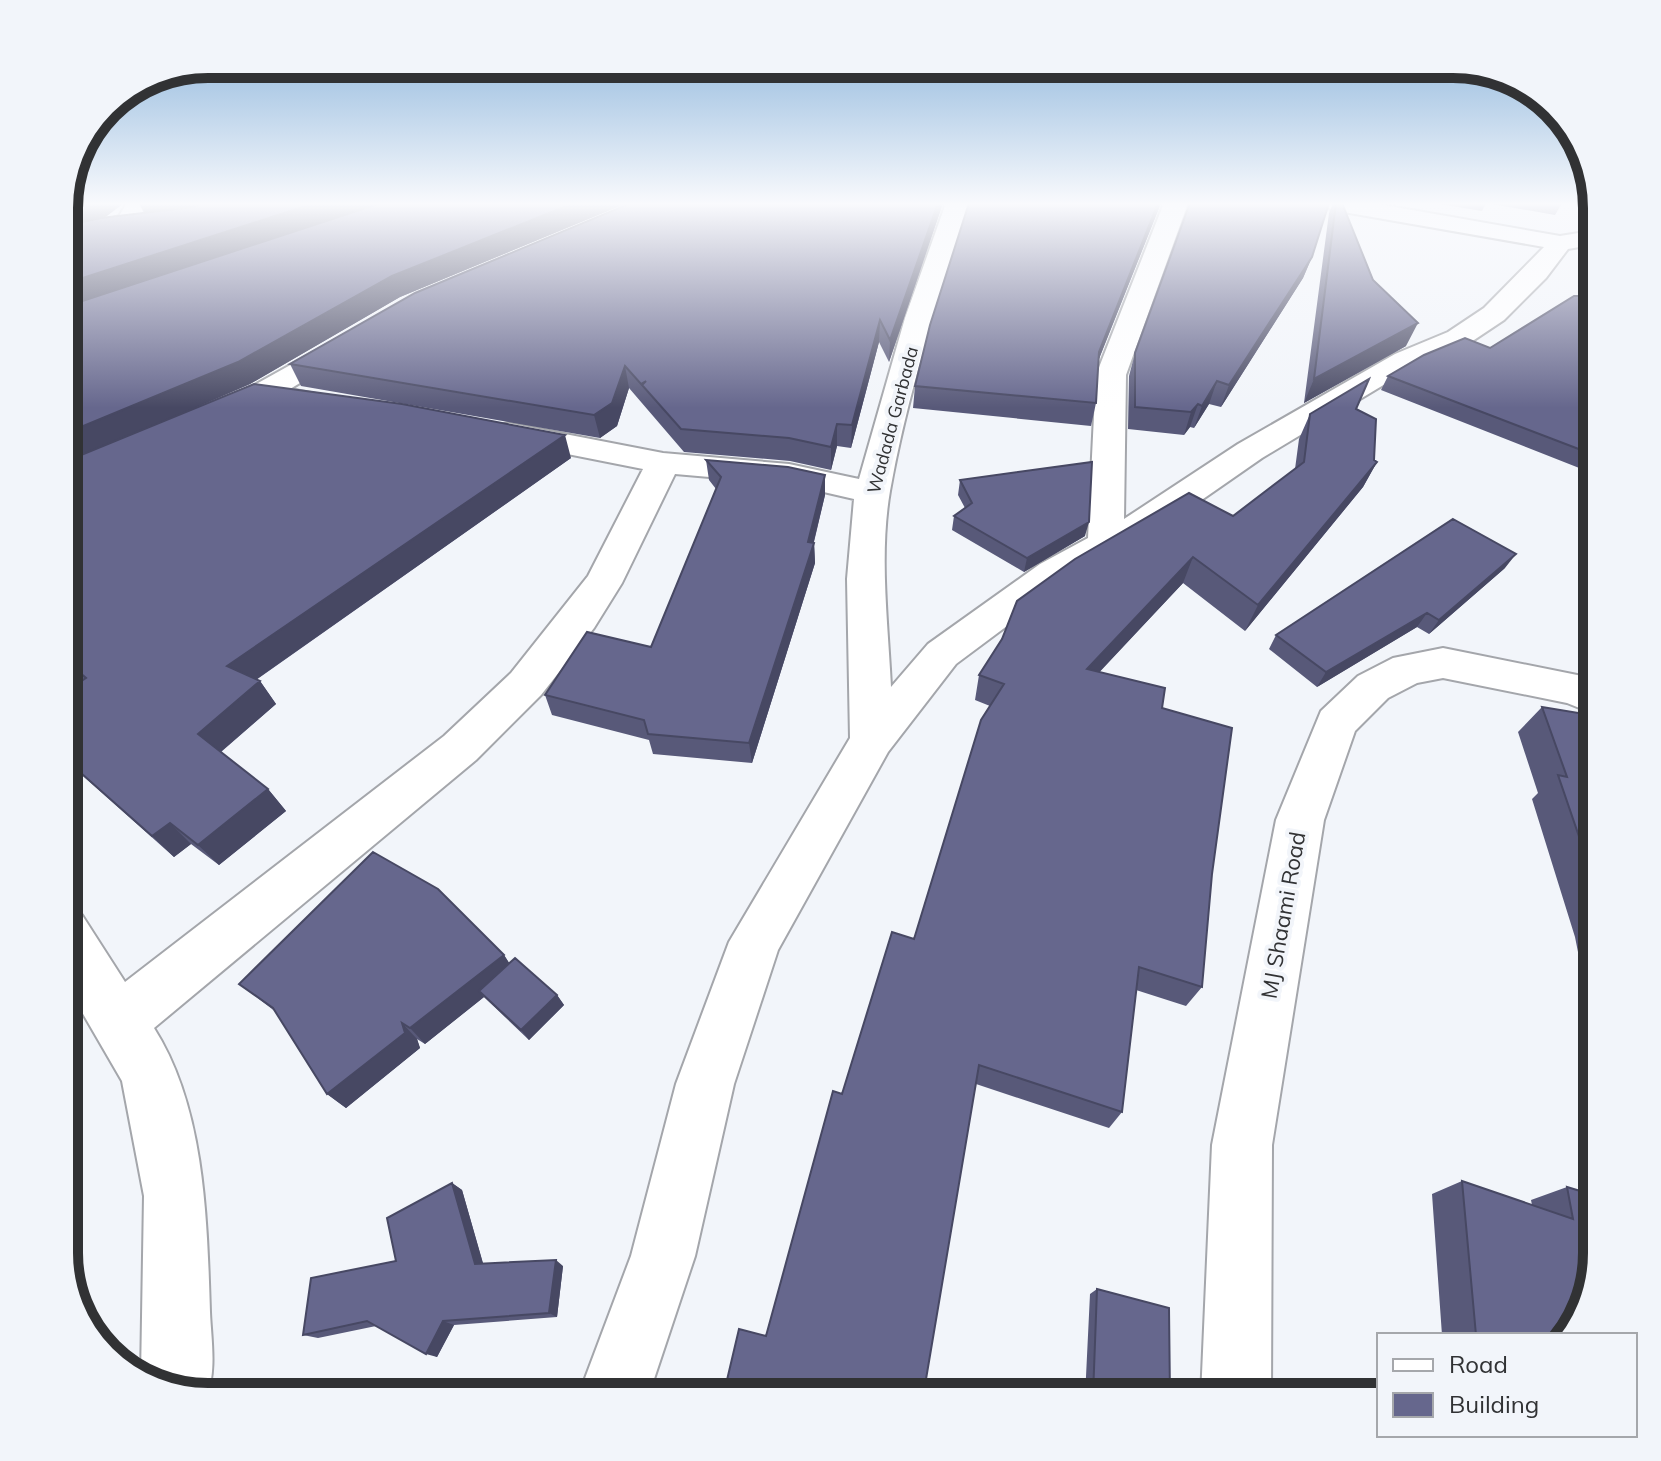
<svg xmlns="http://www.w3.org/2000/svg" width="1661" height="1461" viewBox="0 0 1661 1461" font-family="Mulish,sans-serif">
  <rect width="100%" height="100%" fill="#f2f5fa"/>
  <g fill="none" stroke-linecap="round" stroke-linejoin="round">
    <defs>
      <path id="minor" d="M 127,203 L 150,203 L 136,226 L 78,244 L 66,237 L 69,232 L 119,216 Z
        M 946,203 L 970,203 C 939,297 907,394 890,491 C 879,555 888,623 891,687 L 928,644 L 1040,564 L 1088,538 L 1096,375 L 1164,203 L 1188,203 L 1126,375 L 1124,519 L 1238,444 L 1395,354 L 1448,332 L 1484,308 L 1544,247 L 1332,210 L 1321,203 L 1372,203 L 1560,236 L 1597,230 L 1597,244 L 1568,249 L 1546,278 L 1504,320 L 1468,344 L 1415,366 L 1262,458 L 1157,531 L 1066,582 L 956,664 L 888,752 L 778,950 L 734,1084 L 695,1256 L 648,1397 L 578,1397 L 631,1256 L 676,1084 L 729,942 L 850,738 L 847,579 L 854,499 L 789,484 L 675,474 L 622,583 L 594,628 L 541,695 L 476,760 L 154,1028 C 205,1108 207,1219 210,1312 C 211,1338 217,1372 206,1397 L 154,1386 L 141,1377 L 144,1196 L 122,1081 L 64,981 L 64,908 L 82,915 L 125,982 L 444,736 L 511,673 L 588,576 L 643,469 L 497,440 L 492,433 L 497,426 L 508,423 L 663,453 L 789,464 L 859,479 L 905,318 Z
        M 346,334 L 356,337 L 360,343 L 356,349 L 290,389 L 321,395 L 325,402 L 321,409 C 300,414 272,405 251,399 L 247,393 L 251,387 Z
        M 1443,648 L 1592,678 L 1597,680 L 1597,715 L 1567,703 L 1443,678 L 1417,683 L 1388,698 L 1355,731 L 1324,820 L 1272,1145 L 1271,1397 L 1201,1397 L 1212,1145 L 1276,820 L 1321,711 L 1358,676 L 1393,658 Z"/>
    </defs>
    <use href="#minor" stroke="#a4a6ab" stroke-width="4"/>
    <use href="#minor" fill="#fff" fill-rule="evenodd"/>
  </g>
  <path fill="#585979" d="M 64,203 L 105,217 L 144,213 L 139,203 L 627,203 L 400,297 L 250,384 L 163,422 L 571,458 L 256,680 L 260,681 L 276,704 L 221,752 L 268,789 L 286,811 L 219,865 L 191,844 L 174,857 L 64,759 L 84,680 L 64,662 Z
    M 631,203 L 943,203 L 889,362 L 879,342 L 851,448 L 837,446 L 831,470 L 790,461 L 684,452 L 629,388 L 617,426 L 600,438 L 301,386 L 290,364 Z
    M 969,203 L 1161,203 L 1098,361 L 1096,403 L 1091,426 L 913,408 L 915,386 Z
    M 1333,203 L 1336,203 L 1406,346 L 1304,403 L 1329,213 Z
    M 1434,203 L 1486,203 L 1482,211 Z
    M 1486,203 L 1562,203 L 1555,215 Z
    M 1312,257 L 1303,278 L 1221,407 L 1209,404 L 1194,428 L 1190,427 L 1184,435 L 1128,429 L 1129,376 L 1135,353 Z
    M 1597,300 L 1597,475 L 1381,390 L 1388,376 L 1490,348 Z
    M 1356,409 L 1374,460 L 1377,462 L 1363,487 L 1245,631 L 1183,583 L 1099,672 L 1162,708 L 1212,874 L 1202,987 L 1186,1006 L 1136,990 L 1122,1112 L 1109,1128 L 976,1084 L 766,1336 L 842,1094 L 914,939 L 990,706 L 975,700 L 979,675 L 1233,516 L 1295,469 L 1299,439 L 1310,414 Z
    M 706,460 L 825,495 L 814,542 L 815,563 L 752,763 L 653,754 L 649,740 L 552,715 L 545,695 L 651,647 L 716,489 L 709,480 Z
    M 960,480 L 1085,536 L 1024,572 L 952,530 L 954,516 L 965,508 L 958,495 Z
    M 1505,568 L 1429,634 L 1417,627 L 1317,687 L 1269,649 L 1276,635 Z
    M 1542,707 L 1597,716 L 1597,1047 L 1575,937 L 1532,799 L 1538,793 L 1518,732 Z
    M 504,955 L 509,963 L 557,995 L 564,1005 L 529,1040 L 484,997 L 425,1044 L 417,1039 L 420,1048 L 346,1108 L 327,1094 L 276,1012 L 239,984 Z
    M 1462,1181 L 1532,1205 L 1531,1200 L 1567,1187 L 1597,1196 L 1564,1335 L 1442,1335 L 1432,1194 Z
    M 452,1183 L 462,1190 L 483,1264 L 563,1266 L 557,1317 L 454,1325 L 437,1357 L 376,1326 L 318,1338 L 303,1335 L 396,1261 Z
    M 1097,1289 L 1170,1397 L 1085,1397 L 1090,1294 Z"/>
  <path fill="#474863" d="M 77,203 L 124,203 L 103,219 L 64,230 L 64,207 Z
    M 139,203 L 215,203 L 146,215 Z
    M 315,203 L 383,203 L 64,310 L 64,284 Z
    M 574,203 L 627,203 L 400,297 L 250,384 L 64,464 L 64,434 L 392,276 Z
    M 938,203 L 943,203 L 889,362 L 890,340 Z
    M 1158,203 L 1161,203 L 1093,374 L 1099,352 Z
    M 1312,257 L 1303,278 L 1221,407 L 1229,385 Z
    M 880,320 L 879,342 L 851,448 L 852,425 Z
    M 1418,323 L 1406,346 L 1304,403 L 1314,379 Z
    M 625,366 L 629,388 L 617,426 L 600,438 L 594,415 Z
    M 1217,381 L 1209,404 L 1194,428 L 1202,406 Z
    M 1198,404 L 1190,427 L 1184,435 L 1191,412 Z
    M 837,424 L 837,446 L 831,470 L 831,447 Z
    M 565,435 L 571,458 L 244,688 L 227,666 Z
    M 1377,462 L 1363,487 L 1245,631 L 1258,605 Z
    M 825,475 L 825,495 L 811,553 L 814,543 L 815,563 L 752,763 L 749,743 L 808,542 Z
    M 1089,522 L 1085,536 L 1024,572 L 1027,558 Z
    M 1516,554 L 1505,568 L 1429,634 L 1439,620 Z
    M 1193,557 L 1183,583 L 1079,694 L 1087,669 Z
    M 1427,613 L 1417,627 L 1317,687 L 1326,672 Z
    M 260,681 L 276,704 L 217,755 L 198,734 Z
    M 268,789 L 286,811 L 219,865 L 198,845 Z
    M 170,823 L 191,844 L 174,857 L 152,836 Z
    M 504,955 L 515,972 L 479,991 L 484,997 L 425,1044 L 410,1028 Z
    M 557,995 L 564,1005 L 529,1040 L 521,1030 Z
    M 402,1023 L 417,1039 L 420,1048 L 346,1108 L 327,1094 Z
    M 452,1183 L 462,1190 L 485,1270 L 475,1264 Z
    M 556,1260 L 563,1266 L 557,1317 L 549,1313 Z
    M 443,1321 L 454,1325 L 437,1357 L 426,1354 Z"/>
  <path fill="#66678d" stroke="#474863" stroke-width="2" d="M 64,203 L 77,203 L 64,207 Z
    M 203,203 L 315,203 L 64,284 L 64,226 L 101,218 L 193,207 Z
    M 381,203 L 574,203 L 392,276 L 238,362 L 64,434 L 64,307 Z
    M 631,203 L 938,203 L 890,340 L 880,320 L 852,425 L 837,424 L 831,447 L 789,438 L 681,429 L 642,385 L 646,381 L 641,384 L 625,366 L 612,403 L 594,415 L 290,364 L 415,293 Z
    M 969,203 L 1158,203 L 1099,352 L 1096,403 L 915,386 L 930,325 Z
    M 1190,203 L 1329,203 L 1312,257 L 1229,385 L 1217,381 L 1202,406 L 1198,404 L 1191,412 L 1135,407 L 1135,353 Z
    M 1336,203 L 1342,203 L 1373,280 L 1418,323 L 1314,379 Z
    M 1574,296 L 1585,296 L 1597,300 L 1597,456 L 1388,376 L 1424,355 L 1465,338 L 1490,348 Z
    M 1369,379 L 1356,409 L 1376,419 L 1374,460 L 1377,462 L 1258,605 L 1193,557 L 1087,669 L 1165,688 L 1162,708 L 1232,728 L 1212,874 L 1202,987 L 1139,967 L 1122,1112 L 979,1065 L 923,1397 L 723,1397 L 739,1329 L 766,1336 L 833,1091 L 842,1094 L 892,932 L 914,939 L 981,720 L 1004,684 L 979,675 L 1002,639 L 1017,601 L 1075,559 L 1189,493 L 1233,516 L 1304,462 L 1310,414 Z
    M 254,384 L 402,404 L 565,435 L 227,666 L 260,681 L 198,734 L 268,789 L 198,845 L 170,823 L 152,836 L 64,758 L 64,693 L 86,678 L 64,659 L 64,462 Z
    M 706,460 L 788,467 L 825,475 L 808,542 L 814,543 L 749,743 L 648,734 L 644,720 L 545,695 L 587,632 L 651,647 L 721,477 Z
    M 1092,462 L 1089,522 L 1027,558 L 954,516 L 972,503 L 960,480 Z
    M 1453,519 L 1516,554 L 1439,620 L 1427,613 L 1326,672 L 1276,635 Z
    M 1542,707 L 1597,716 L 1597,889 L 1558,775 L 1567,777 Z
    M 373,852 L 438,889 L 504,955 L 410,1028 L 402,1023 L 405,1033 L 327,1094 L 273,1008 L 239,984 Z
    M 515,958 L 557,995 L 521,1030 L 479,991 Z
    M 1462,1181 L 1573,1219 L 1567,1187 L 1597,1196 L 1597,1262 L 1564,1335 L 1476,1335 Z
    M 452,1183 L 475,1264 L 556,1260 L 549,1313 L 443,1321 L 426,1354 L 367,1321 L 303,1335 L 311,1278 L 396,1261 L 387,1218 Z
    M 1097,1289 L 1169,1308 L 1170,1397 L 1098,1397 L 1093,1396 Z"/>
  <linearGradient id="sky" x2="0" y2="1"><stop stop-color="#7baad6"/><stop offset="0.5" stop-color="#f9fafd"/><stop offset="1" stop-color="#f9fafd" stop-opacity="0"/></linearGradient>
  <rect width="1661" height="408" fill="url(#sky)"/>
  <g text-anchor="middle" stroke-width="8" stroke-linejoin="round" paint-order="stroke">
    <g font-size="18" fill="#313234" stroke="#f2f5fa">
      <text transform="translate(893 420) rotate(-75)" y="6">Wadada Garbada</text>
    </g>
    <g font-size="22" fill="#313234" stroke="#f2f5fa">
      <text transform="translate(1283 915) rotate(-80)" y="8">MJ Shaami Road</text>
    </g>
  </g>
  <path d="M0 0H1661V1461H0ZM208 78H1453A130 130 0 0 1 1583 208V1253A130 130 0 0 1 1453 1383H208A130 130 0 0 1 78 1253V208A130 130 0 0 1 208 78Z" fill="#f2f5fa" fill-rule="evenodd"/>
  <path fill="none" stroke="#313234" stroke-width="10" d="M208 78H1453A130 130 0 0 1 1583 208V1253A130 130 0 0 1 1453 1383H208A130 130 0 0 1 78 1253V208A130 130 0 0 1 208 78Z"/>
  <rect x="1377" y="1333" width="260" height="104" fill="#f2f5fa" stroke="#a5a7ab" stroke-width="2"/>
  <rect x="1393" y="1359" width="40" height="12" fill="#ffffff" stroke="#a5a7ab" stroke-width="2"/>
  <text x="1449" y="1373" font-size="24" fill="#313234">Road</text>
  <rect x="1393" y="1393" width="40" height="24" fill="#66678d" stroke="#a5a7ab" stroke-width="2"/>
  <text x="1449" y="1413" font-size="24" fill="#313234">Building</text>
</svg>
